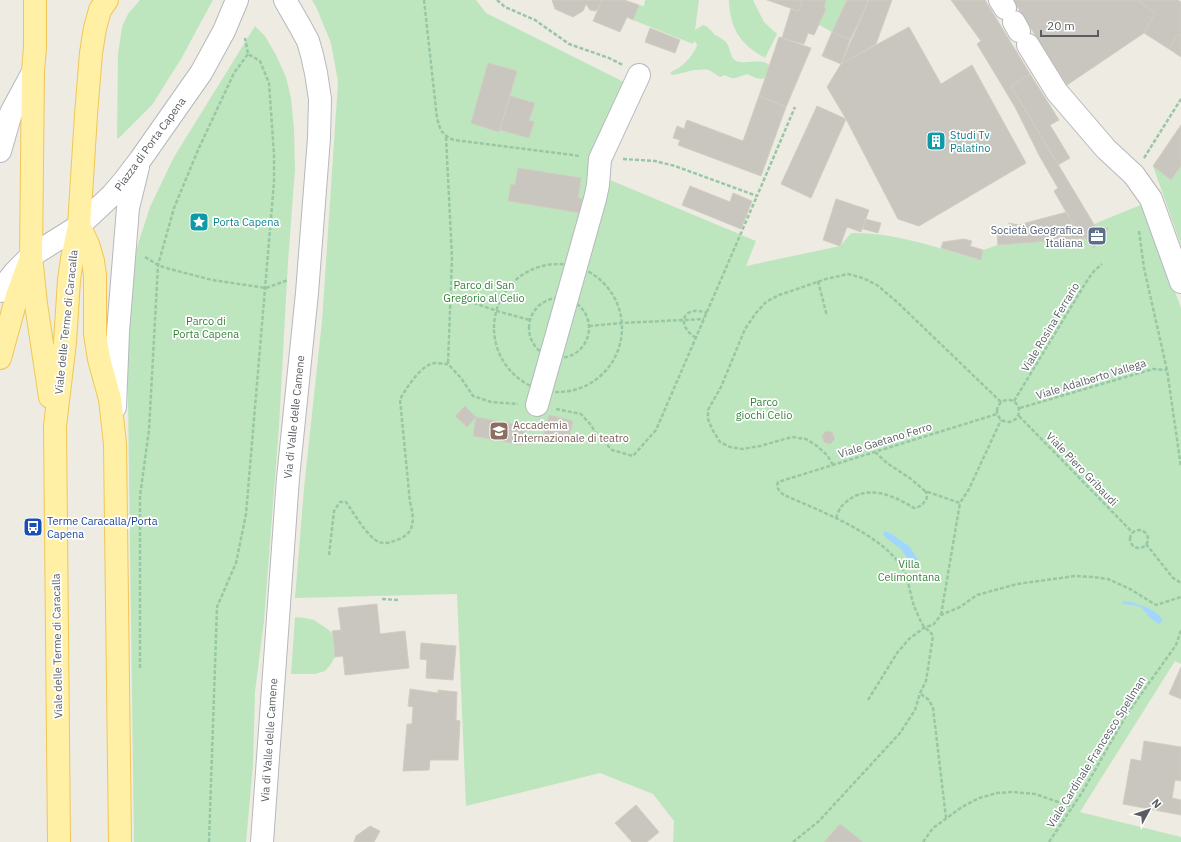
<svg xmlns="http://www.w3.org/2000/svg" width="1181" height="842" viewBox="0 0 1181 842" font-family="'IBM Plex Sans',sans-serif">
  <rect width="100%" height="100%" fill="#eeebe2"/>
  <path fill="#bee6be" d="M 140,0 L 213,0 L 181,59 L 152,105 L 119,138 L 117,138 L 118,54 L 122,27 L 128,14 Z
    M 312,0 L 476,0 L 486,13 L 624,82 L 591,172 L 756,241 L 746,266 L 840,246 L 851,233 C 895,232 938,248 980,260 L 983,250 L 998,245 L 1085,238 L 1094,248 L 1103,237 L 1109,229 L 1095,226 L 1094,224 L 1143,204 L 1181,308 L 1181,664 L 1175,661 L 1080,812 L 1181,837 L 1181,842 L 673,842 L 674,821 L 653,794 L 600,773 L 466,806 L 457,594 L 295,598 L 304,488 L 322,321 L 338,82 L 331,43 L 317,9 Z
    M 645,0 L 699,0 L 695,30 L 703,25 C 709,27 711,31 715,35 C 719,37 723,39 726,42 C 731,48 729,57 736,61 C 747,65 762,57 770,66 L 766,77 L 762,79 L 756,78 L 747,74 L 736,78 L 731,78 L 725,75 L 720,77 C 716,75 713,72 709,70 C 697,68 684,73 673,75 L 670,74 C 672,70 676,70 680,67 C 686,63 697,50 697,44 L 694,41 L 693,44 L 633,20 L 639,5 L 644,6 Z
    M 729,0 L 753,0 L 764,22 L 777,34 L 765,58 C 740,44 730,29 729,0 Z
    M 826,0 L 847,0 L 832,32 L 819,25 L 826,9 L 824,7 Z
    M 255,26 L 265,36 L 276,55 L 286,77 L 291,98 L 294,129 L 295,169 L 288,262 L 279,426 L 264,621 L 255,692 L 253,765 L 246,842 L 134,842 L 127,326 L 134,263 L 138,244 L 150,207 L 174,157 Z
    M 1153,166 L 1171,180 L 1181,166 L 1181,245 Z
    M 295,617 L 304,618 L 314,620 L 329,630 L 333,635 L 335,657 L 331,664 L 325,671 L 315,674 L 291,674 Z"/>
  <path fill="#a1d6ff" d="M 885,531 L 892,534 L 910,547 L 920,563 L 914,567 L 900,548 L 886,538 L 883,534 Z
    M 1125,601 C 1137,603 1156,609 1163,620 L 1159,624 L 1151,619 L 1141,607 L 1134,605 L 1123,604 L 1122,602 Z"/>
  <path fill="#c8c6bf" stroke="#d2cdc0" d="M 552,0 L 602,0 L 598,9 L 595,11 L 590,10 L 586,4 L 583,11 L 573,17 L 555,9 Z
    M 602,0 L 624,0 L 639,5 L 633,20 L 627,17 L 620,32 L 593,21 Z
    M 767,0 L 802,0 L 799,11 Z
    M 802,0 L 826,0 L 824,7 L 826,9 L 814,35 L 808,33 L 804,44 L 782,38 L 791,9 L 799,11 Z
    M 847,0 L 869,0 L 850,40 L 832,32 Z
    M 869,0 L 892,0 L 876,44 L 841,64 Z
    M 951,0 L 985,0 L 1030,74 L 1011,86 L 1095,226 L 1109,228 L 1103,237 L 1094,248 L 1073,224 L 1054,191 L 1058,188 L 1040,157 L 1015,107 L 977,44 L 981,41 Z
    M 1013,0 L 1137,0 L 1155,13 L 1144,33 L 1067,85 Z
    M 1137,0 L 1178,0 L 1181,2 L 1181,36 L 1178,34 L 1169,49 L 1144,33 L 1155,13 Z
    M 909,27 L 941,84 L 972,65 L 1026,163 L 919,226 L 898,219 L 846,119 L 827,87 L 841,64 Z
    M 650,28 L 680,40 L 675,53 L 645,42 Z
    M 832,32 L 850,40 L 841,64 L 822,56 Z
    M 1178,34 L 1181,36 L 1181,57 L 1169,49 Z
    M 779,37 L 811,48 L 786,107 L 759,96 Z
    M 488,63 L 517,71 L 499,132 L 471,123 Z
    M 1030,74 L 1059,120 L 1050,125 L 1070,158 L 1058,165 L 1011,86 Z
    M 510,96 L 535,103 L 529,120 L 534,122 L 529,138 L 500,130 Z
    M 759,96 L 786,107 L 761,176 L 678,145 L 680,140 L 673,138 L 677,126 L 684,129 L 687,120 L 743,141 Z
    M 817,106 L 846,119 L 811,198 L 781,184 Z
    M 1181,125 L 1181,166 L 1171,180 L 1153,166 Z
    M 518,168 L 581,178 L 578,198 L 582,199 L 580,213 L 508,201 L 511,184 L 515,185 Z
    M 690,186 L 730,202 L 733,193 L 752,201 L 741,229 L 682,205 Z
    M 836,199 L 869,210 L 861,232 L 847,227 L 840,246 L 823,240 Z
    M 1067,212 L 1073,224 L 1085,238 L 998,245 L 997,230 L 1009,228 L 1009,223 L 1018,225 Z
    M 865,219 L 881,223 L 878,233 L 863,229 Z
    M 964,239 L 972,241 L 970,246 L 983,250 L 981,260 L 941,248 L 943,242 Z
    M 465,406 L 476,417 L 467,427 L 455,416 Z
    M 549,415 L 573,421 L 568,441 L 544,435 Z
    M 476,417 L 525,426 L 522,445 L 473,436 Z
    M 826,431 L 832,432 L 835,439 L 830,444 L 824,442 L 822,436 Z
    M 377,604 L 380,634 L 405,631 L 409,668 L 345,675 L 343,656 L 335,657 L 333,635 L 332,631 L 341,630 L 338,608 Z
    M 421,643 L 456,646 L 453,680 L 426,678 L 427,660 L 420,659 Z
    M 1181,667 L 1181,699 L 1169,694 Z
    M 410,689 L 438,693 L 438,690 L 457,692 L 456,720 L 460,721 L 458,760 L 430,760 L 429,770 L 403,771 L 407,724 L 412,724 L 413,707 L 408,706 Z
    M 1144,741 L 1181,747 L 1181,781 L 1175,780 L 1172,798 L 1181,800 L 1181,815 L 1123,804 L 1131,759 L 1141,761 Z
    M 636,805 L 659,832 L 647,842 L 632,842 L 615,823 Z
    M 840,824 L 863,842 L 824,842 Z
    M 370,826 L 380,831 L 374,842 L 354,842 L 356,836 Z"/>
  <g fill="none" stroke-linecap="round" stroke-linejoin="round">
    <defs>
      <path id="minor" d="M 1000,0 L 1005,8
        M 1014,22 L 1019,31
        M 1028,45 L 1057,92 L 1106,149 L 1134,175 L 1151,199 L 1181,282
        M 0,151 L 11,113 L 33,72
        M 0,291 L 15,272 L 31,256 L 79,226 L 112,195 L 124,181 L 140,160 L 201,73 L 224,31 L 237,0
        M 537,405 L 595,199 L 598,185 L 600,159 L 639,75
        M 115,407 L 118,332 L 128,208 L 138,167
        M 262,842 L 288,478 L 307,293 L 319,138 L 320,99 L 316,73 L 312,55 L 308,41 L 301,28 L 285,0"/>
      <path id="major" d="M 35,0 L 35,47 L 33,72 L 31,256 L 36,304 L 50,397
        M 79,226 L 88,244 L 93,261 L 95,275 L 95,334 L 99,359 L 110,399 L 115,444 L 120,842
        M 0,358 L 17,296 L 29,263
        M 59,842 L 55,426 L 65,342 L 69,280 L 72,259 L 79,226 L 86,115 L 91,53 L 95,28 L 100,10 L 107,0"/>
    </defs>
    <use href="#minor" stroke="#b5b8bd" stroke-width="24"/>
    <use href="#major" stroke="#f2c656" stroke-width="24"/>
    <path stroke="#97c7a4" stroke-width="2.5" stroke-dasharray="4 2" stroke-linecap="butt" d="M 424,0 L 437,118 C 440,130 442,135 454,140 L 580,156
      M 497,0 L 505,7 L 535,20 L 569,44 L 609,58 L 623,65
      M 446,137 L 452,257 L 448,364
      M 1144,158 L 1181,99
      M 623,159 L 655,161 L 675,166 L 757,196 L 795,107
      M 1139,231 L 1144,268 L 1167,370 L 1181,467
      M 145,257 L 158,265 L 166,268 L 212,280 L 266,288 L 288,280
      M494 328a64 64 0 1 1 128 0a64 64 0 1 1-128 0Z
      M 818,281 L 827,316
      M 451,295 L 497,311 L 530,320
      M529 328a30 30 0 1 1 60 0a30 30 0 1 1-60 0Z
      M 589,326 L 622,323 L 704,319
      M 696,338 C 675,325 683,304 707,313
      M997 411a11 11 0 1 1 22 0a11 11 0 1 1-22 0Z
      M 1014,401 L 1088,279 L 1094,271 L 1102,264
      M 1020,408 L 1153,369 L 1167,370
      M 556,409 L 581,414 L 591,425 L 595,432 L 612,450 L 633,456 L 656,430 L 757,196
      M 1019,416 L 1133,533
      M 875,452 L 887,463 L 911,479 L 925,491 L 960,503 L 969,489 L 1001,420
      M 833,465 L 827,455 L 817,446 L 806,439 L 792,437 L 760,446 L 742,449 L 730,447 L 720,442 L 712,429 L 708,419 L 708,410 L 721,387 L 745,329 L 756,313 L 766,302 L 779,295 L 797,289 L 826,279 L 848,274 L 863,278 L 877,285 L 897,302 L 1001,402
      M 836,518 C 837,515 839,510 841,507 C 844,503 849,500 853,497 C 873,486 896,497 914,508 C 921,507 923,504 927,498 L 926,491
      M1130 539a9 9 0 1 1 18 0a9 9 0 1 1-18 0Z
      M 1146,544 L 1173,578 L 1181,583
      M 329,555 L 334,511 L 340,502 L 346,502 C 353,512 369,539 379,542 C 384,544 390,543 394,541 C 415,535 415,521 410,502 L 400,399 C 407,388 420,365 435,363 C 439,363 444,364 448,364 L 461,378 L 473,396 L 491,402 L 518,404
      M 382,599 L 398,600
      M 941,615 L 960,503
      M 140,668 L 140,496 L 149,430 L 158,265 L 174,208 L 198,150 L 234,73 L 248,54
      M 921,694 L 929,700 L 933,708 L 946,818
      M 868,700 L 897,653 L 909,639 L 925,627 L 933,625 L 941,615 L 960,607 L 977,595 L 1017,584 L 1075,576 L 1093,577 L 1108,579 L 1130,589 L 1156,605 L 1181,597
      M 209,842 L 217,607 L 236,563 L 246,514 L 274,182 L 274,154 L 269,83 L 260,61 L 248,54 L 245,38
      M 793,842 L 819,821 L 900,733 L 915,710 L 920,693 L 926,681 L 933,636 C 931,632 929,631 925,628 C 921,623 917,613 914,606 C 910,594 909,580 902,568 C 884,535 818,510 784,495 C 779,491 776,488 778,482 L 997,414
      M 923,842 L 933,828 L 962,807 L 979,798 L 997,793 L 1013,792 L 1035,794 L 1073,807
      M 1049,842 L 1083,791 L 1127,714 L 1176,645 L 1181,630"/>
    <use href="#minor" stroke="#fff" stroke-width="22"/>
    <use href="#major" stroke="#fff0a6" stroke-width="22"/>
  </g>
  <defs>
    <symbol id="building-square" viewBox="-11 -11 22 22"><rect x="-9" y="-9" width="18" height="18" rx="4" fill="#0f9aa8" stroke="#fff"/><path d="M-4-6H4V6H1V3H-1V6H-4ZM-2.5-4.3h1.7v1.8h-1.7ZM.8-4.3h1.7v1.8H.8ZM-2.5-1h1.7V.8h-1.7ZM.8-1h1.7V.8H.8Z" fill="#fff"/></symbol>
    <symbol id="sight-square" viewBox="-11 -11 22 22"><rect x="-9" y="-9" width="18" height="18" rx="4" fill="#0f9aa8" stroke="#fff"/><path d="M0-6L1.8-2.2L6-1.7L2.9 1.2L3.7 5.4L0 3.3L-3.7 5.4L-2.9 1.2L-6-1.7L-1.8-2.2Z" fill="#fff"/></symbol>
    <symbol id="office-square" viewBox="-11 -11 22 22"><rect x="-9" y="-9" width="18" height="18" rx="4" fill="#5c6f8a" stroke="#fff"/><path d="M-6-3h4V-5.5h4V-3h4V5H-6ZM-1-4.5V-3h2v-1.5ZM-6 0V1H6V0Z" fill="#fff"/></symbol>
    <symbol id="school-square" viewBox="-11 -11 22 22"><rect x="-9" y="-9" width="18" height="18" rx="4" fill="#8d6e63" stroke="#fff"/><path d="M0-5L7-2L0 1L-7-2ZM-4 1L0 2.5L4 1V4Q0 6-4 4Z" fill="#fff"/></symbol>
    <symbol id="bus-square" viewBox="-11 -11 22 22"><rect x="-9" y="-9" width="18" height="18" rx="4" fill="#1a4fb4" stroke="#fff"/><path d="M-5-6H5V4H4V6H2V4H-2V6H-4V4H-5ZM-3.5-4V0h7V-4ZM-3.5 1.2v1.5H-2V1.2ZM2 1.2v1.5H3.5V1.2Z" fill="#fff"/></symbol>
  </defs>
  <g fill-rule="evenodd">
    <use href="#building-square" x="925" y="130" width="22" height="22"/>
    <use href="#sight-square" x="188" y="211" width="22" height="22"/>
    <use href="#office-square" x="1086" y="225" width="22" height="22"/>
    <use href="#school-square" x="488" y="420" width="22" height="22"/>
    <use href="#bus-square" x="22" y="516" width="22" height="22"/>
  </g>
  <g text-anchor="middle" stroke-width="3.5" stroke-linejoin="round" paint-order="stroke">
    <g font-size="11" fill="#0d838f" stroke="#fff" text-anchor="start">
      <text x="950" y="139">Studi Tv<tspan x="950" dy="13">Palatino</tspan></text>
      <text x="213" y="226">Porta Capena</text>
    </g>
    <g font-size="11" fill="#5a5e63" stroke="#fff">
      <text transform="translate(150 144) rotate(-54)" y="4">Piazza di Porta Capena</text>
      <text transform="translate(66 322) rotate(-84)" y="4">Viale delle Terme di Caracalla</text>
      <text transform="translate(1050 327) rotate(-59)" y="4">Viale Rosina Ferrario</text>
      <text transform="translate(1091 379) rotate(-17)" y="4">Viale Adalberto Vallega</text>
      <text transform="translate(294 417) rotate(-84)" y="4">Via di Valle delle Camene</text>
      <text transform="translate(885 440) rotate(-17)" y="4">Viale Gaetano Ferro</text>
      <text transform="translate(1082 469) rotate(46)" y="4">Viale Piero Gribaudi</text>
      <text transform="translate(57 646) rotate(-91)" y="4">Viale delle Terme di Caracalla</text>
      <text transform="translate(269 740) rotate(-86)" y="4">Via di Valle delle Camene</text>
      <text transform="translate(1096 752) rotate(-58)" y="4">Viale Cardinale Francesco Spellman</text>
    </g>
    <g font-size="11" fill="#4e5e75" stroke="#fff" text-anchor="end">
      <text x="1083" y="234">Società Geografica<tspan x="1083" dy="13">Italiana</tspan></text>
    </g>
    <g font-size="11" fill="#338237" stroke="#fff">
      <text x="484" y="289">Parco di San<tspan x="484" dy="13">Gregorio al Celio</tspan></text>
      <text x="206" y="325">Parco di<tspan x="206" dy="13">Porta Capena</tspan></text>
      <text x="764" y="406">Parco<tspan x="764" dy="13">giochi Celio</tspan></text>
      <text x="909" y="568">Villa<tspan x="909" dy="13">Celimontana</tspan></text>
    </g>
    <g font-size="11" fill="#785e54" stroke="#fff" text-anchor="start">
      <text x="513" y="429">Accademia<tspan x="513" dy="13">Internazionale di teatro</tspan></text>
    </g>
    <g font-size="11" fill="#164399" stroke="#fff" text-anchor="start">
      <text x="47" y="525">Terme Caracalla/Porta<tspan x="47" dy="13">Capena</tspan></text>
    </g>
  </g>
  <g transform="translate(1149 810) rotate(50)" stroke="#ffffff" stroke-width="3" paint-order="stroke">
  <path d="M0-3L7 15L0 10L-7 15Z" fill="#5a5e63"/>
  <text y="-6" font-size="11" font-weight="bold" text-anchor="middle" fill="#5a5e63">N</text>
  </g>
  <path d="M1041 30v6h57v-6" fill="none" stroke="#5a5e63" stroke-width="2"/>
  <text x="1047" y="30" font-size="12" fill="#5a5e63" stroke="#ffffff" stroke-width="3" paint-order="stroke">20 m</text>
</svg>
